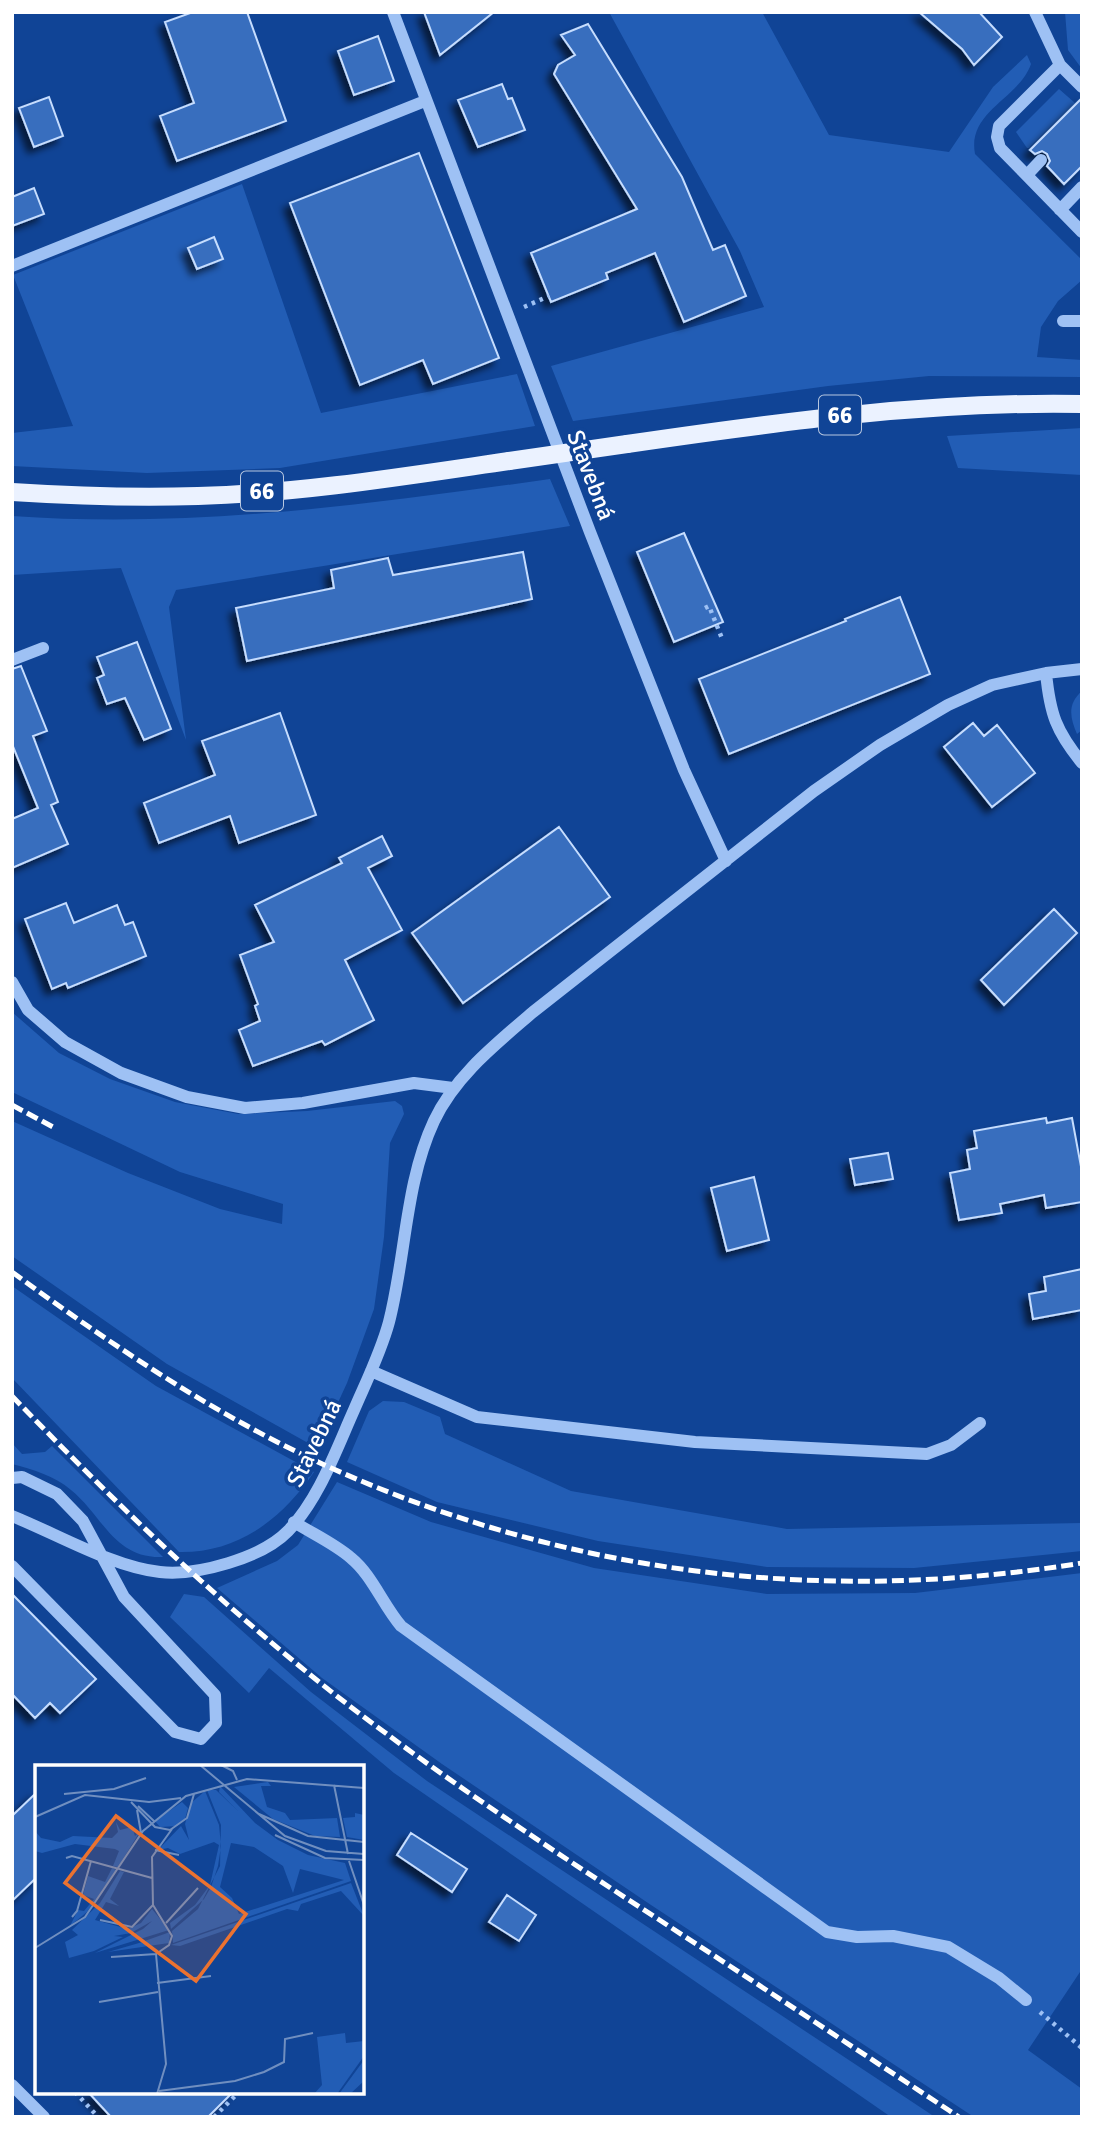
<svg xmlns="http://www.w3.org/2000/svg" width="1094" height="2129" viewBox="0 0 1094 2129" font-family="Signika,sans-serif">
  <defs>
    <filter id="shadow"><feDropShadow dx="-6" dy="6" stdDeviation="3.5" flood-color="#0009"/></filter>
  </defs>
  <rect width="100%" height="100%" fill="#104496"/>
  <path fill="#225db5" d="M 609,12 L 762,12 L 829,135 L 949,152 L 993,87 L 1027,55 L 1031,64 C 1019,99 967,111 975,154 L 1082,260 L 1082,280 L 1058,301 L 1041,327 L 1037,357 L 1082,360 L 1082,377 L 929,376 L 828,386 L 573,421 L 551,366 L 764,307 L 740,251 Z
    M 1065,12 L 1082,12 L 1082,69 L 1068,50 Z
    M 1059,89 L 1075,103 L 1029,148 L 1027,148 L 1016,132 Z
    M 242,184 L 321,413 L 517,374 L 535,426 L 280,468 L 147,473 L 12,466 L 12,433 L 73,426 L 13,275 Z
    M 1082,428 L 1082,475 L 958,468 L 947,436 Z
    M 550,479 L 570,526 L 176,590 L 169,607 L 186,740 L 121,568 L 12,575 L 12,516 C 192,529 373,504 550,479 Z
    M 1082,691 L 1082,730 L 1077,734 C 1070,718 1067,704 1082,691 Z
    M 12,1012 L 59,1053 L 110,1079 L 175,1102 L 238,1114 L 307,1111 L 395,1101 L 402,1106 L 404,1114 L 390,1143 L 384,1237 L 374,1309 L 347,1383 L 317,1448 L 167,1364 L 12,1256 L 12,1121 L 128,1173 L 220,1209 L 282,1224 L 283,1204 L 180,1172 L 12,1092 Z
    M 12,1286 L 156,1386 L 314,1472 C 282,1519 238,1553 179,1552 L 12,1378 Z
    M 383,1401 L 404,1402 L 440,1417 L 445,1434 L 571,1491 L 787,1529 L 1082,1523 L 1082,1551 L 914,1568 L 767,1567 L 598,1541 L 437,1502 L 347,1462 L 369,1411 Z
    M 12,1443 L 22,1454 L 45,1452 L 52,1446 L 163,1557 C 114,1559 103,1516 71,1490 C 55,1476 32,1469 12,1464 Z
    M 337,1482 L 431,1522 L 594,1568 L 767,1594 L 915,1593 L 1082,1573 L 1082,1969 L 1028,2050 L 1082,2089 L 1082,2117 L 974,2117 L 651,1905 L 442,1764 L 322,1678 L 217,1588 L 277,1561 L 298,1545 Z
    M 184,1594 L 204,1597 L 311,1692 L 427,1781 L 935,2117 L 891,2117 L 394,1773 L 269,1668 L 249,1693 L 170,1617 Z"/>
  <path fill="#386ebe" stroke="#c6ddfe" stroke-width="2" filter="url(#shadow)" d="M 193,12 L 247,12 L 286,121 L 177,161 L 160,116 L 194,103 L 165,22 Z
    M 424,12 L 494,12 L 440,55 Z
    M 919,12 L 979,12 L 1002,37 L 974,65 L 962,49 Z
    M 588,24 L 682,177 L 713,250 L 725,245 L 746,296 L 684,322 L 655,253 L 606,273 L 608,279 L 551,302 L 531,253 L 637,209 L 554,74 L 558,65 L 575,55 L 561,35 Z
    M 378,36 L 394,81 L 354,95 L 338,51 Z
    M 502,84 L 508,99 L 512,98 L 525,130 L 478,147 L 458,100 Z
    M 49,97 L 63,136 L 34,147 L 19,108 Z
    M 1082,98 L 1082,166 L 1064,184 L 1047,166 L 1050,161 L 1047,154 L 1042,151 L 1035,154 L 1030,150 Z
    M 419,153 L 499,358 L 433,384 L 423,360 L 360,385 L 290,203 Z
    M 34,188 L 44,214 L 12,226 L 12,197 Z
    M 214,237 L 223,259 L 197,269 L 188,248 Z
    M 684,533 L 723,622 L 674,642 L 637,552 Z
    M 523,552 L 532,599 L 247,661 L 236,608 L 334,588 L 331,570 L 388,558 L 393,575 Z
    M 900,597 L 930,674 L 729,754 L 699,679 L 846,621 L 845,619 Z
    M 137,642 L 171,729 L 144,740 L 125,698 L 107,704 L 97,678 L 104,675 L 97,657 Z
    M 21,666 L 47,731 L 33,736 L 58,802 L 51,805 L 68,844 L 12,868 L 12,819 L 38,808 L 12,744 L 12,669 Z
    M 280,713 L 316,815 L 239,843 L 230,816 L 159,843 L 144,803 L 215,775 L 202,741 Z
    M 973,723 L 984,736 L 997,725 L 1035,773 L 992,807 L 944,747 Z
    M 559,827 L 610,897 L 463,1003 L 412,933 Z
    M 382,836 L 392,856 L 368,868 L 402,930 L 345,960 L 374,1020 L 325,1045 L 322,1041 L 253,1066 L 239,1030 L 260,1021 L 255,1006 L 258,1004 L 240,955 L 274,942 L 255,905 L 342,863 L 339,858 Z
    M 66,903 L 74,923 L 117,905 L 125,925 L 133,922 L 146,956 L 68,988 L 66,983 L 52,989 L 25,919 Z
    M 1054,909 L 1077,933 L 1004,1005 L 981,980 Z
    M 1046,1118 L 1047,1123 L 1072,1118 L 1082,1172 L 1082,1202 L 1046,1208 L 1044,1195 L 1000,1204 L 1002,1213 L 959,1220 L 950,1173 L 970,1169 L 967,1150 L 977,1148 L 974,1131 Z
    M 888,1153 L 893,1179 L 855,1185 L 850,1159 Z
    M 754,1177 L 769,1240 L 727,1251 L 711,1188 Z
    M 1082,1269 L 1082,1310 L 1033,1319 L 1029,1294 L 1046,1291 L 1044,1277 Z
    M 12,1594 L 96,1679 L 60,1713 L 50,1703 L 35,1718 L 12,1694 Z
    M 37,1792 L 37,1877 L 12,1901 L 12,1816 Z
    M 411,1833 L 467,1869 L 452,1892 L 397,1855 Z
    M 507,1895 L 536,1915 L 519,1941 L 489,1922 Z
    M 88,2092 L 233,2092 L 208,2117 L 111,2117 Z"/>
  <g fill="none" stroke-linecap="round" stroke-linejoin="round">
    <path stroke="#9ec1f4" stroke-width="4.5" stroke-dasharray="3.5 5" stroke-linecap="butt" d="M 524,307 L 549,296
      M 705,608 L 709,606 L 723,641
      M 1040,2012 L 1082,2048
      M 75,2092 L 98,2117
      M 214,2117 L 239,2092"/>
    <path stroke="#9ec1f4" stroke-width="12" d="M 393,12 L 590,532 L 684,770 L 726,861
      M 1035,12 L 1060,65 L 1082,87
      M 1060,65 L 999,126 L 997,137 L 1000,148 L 1082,232
      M 1027,175 L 1041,160
      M 1060,210 L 1082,187
      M 12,266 L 425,101
      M 1063,321 L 1082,321
      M 12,660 L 43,648
      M 1046,673 C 1050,714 1056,731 1082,763
      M 12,982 L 28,1010 L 65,1042 L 121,1073 L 187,1097 L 245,1108 L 303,1103 L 414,1083 L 453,1088
      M 371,1371 L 477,1417 L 695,1442 L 927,1454 L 951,1445 L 980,1423
      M 12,1478 L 22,1477 L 57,1494 L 83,1521 L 124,1597 L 215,1695 L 216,1723 L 201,1739 L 175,1732 L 12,1566
      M 12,1516 C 57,1534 113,1567 160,1572 C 197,1576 262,1558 288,1531 C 319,1499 336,1450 354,1410 C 366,1382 381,1352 389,1322 C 406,1256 405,1183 434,1121 C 455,1076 496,1044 533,1012 L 814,791 L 880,745 L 948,705 L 992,685 L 1046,673 L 1082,669
      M 294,1522 C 313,1534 335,1544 351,1558 C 372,1575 383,1605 401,1626 L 827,1932 L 857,1937 L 893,1936 L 948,1947 L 999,1978 L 1026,2000
      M 12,2085 L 44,2117"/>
    <path stroke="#ebf2ff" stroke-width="18" d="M 627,444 C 778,422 929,401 1082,404
      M 12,492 C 74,496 136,498 198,496 C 302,493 406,476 509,461"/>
    <path stroke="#fff" stroke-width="5" stroke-dasharray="12 5" stroke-linecap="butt" d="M 12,1105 L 53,1127
      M 12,1272 C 112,1345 216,1416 329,1467 C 569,1575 823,1605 1082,1563
      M 12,1396 C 115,1503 221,1605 338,1697 C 441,1777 549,1848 658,1919 C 759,1985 859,2051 959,2117"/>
    <path stroke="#ebf2ff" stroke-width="18" d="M 509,461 L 627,444"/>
  </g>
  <g text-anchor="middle" stroke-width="7" stroke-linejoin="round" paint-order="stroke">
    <g fill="#104496" stroke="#b7c7e0" stroke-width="2">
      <rect x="819" y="395.5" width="42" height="39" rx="5"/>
      <rect x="241" y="471.5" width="42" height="39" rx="5"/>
    </g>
    <g font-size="23" font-weight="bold" fill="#fff">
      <text x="840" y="423">66</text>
      <text x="262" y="499">66</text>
    </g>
    <g font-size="24" fill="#fff" stroke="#104496">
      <text transform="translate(591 475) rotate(69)" y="8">Stavebná</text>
      <text transform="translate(314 1443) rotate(-64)" y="8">Stavebná</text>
    </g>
  </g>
  <g transform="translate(35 1765)">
    <rect width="329" height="329" fill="#104496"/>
    <path d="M 233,17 L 236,21 L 226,21 L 232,42 L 250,48 L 255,55 L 302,53 L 305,72 L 280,71 L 238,54 L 199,22 ZM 185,21 L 220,58 L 243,75 L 273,90 L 310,98 L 316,116 L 138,178 L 137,166 L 163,144 L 185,101 L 186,60 L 172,25 L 181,25 L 203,46 L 184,27 ZM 196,78 L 219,82 L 248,101 L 258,128 L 265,104 L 309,115 L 204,149 L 197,133 L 185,122 ZM 170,26 L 184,60 L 186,81 L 183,101 L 176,122 L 169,134 L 136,164 L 135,158 L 160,140 L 175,120 L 184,80 L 179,77 L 145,89 L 133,83 L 123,85 L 146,61 L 154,75 L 150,59 L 156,38 ZM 147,37 L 153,43 L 150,54 L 142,61 L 125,62 L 120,56 ZM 320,48 L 329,50 L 329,75 L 312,72 L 308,53 L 320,52 ZM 81,57 L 85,65 L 97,62 L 100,71 L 106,65 L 83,102 L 78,101 L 84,86 L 80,84 L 40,79 L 7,88 L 0,86 L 0,66 L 6,73 L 25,77 L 38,71 L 77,73 L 83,67 ZM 77,103 L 81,105 L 52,147 L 35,161 L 43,145 L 49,146 L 59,134 L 48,130 L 53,111 L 70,117 ZM 85,106 L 89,107 L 75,134 L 84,141 L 71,137 L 60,155 L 93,164 L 106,158 L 117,144 L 134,165 L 60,188 L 108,164 L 117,156 L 96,168 L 79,171 L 88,172 L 59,186 L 34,193 L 30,177 L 43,170 L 37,165 L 65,138 ZM 316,118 L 329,151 L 306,126 L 266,139 L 263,146 L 252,144 L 145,181 L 136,180 ZM 135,167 L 134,178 L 73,187 L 104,178 ZM 310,268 L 311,278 L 329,276 L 329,291 L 302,329 L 279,329 L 287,320 L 282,272 ZM 329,295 L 329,316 L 315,329 L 304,329 Z" fill="#225db5" fill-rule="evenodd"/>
    <path fill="none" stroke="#708fc0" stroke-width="2" d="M 165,0 L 250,71 L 291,86 L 329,89M 186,0 L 198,6 L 202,15M 299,20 L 313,89M 29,29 L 79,24 L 111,13M 96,37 L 120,62 L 135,65 L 152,53 L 159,29M 103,41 L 120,57M 102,45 L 106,68M 224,49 L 273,71 L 329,77M 0,52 L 50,30 L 114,37 L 146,33M 240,70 L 290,93 L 329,95M 120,85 L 144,90M 31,93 L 37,91 L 117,113M 314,96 L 329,140M 37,152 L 42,146 L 56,96M 65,155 L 97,162 L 118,140M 131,158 L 163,123M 0,183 L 50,152 L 108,66 L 151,31 L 212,14 L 329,23M 121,189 L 134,180 L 137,171 L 118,140 L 117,92 L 137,64M 121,189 L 131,299 L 122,329M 76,192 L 121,189M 122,218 L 176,211M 64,237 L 123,227M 124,326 L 200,316 L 229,307 L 249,297 L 250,274 L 278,268"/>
    <path fill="#eb7230" fill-opacity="0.15" stroke="#eb7230" stroke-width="3.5" d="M 81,51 L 211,149 L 161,216 L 30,118 Z"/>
    <rect width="329" height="329" fill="none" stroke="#fff" stroke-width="3.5"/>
  </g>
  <rect width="1094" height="2129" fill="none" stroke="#ffffff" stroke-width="28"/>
</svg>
